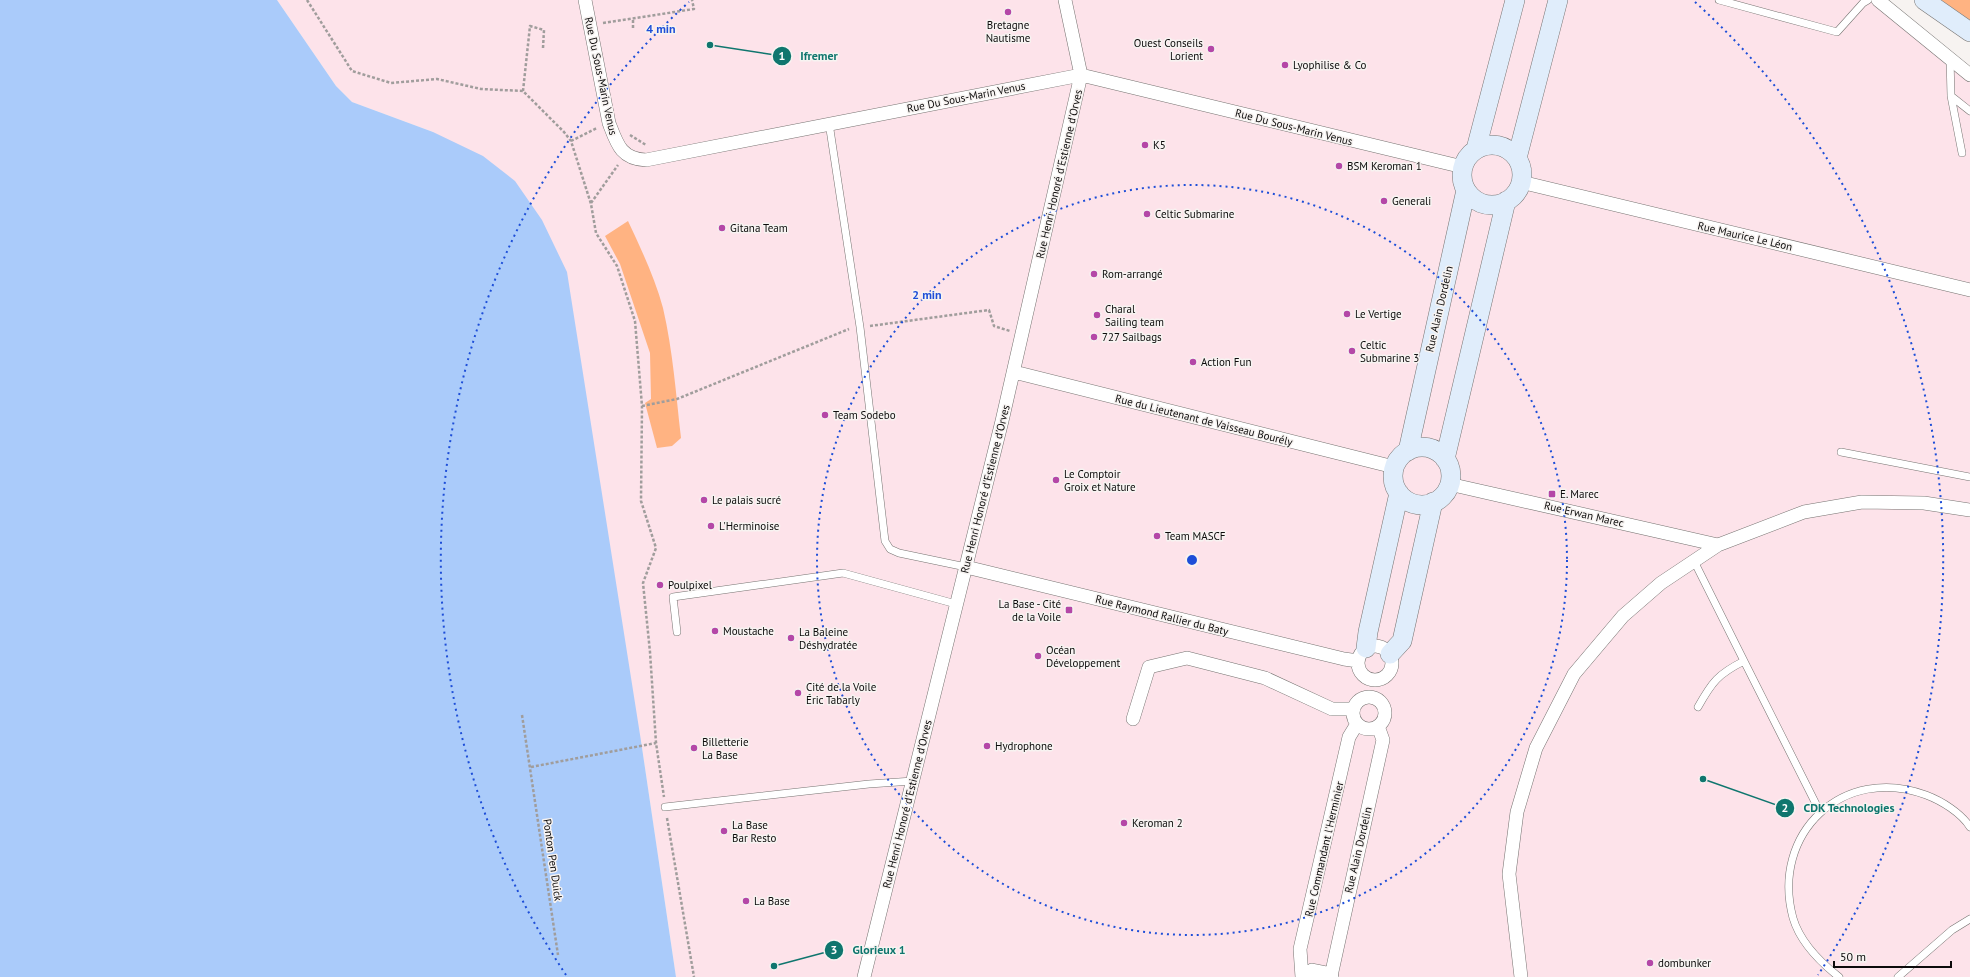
<svg xmlns="http://www.w3.org/2000/svg" width="1970" height="977" viewBox="0 0 1970 977" font-family="'PT Sans',sans-serif">
  <rect width="100%" height="100%" fill="#f7f3f1"/>
  <path fill="#fde3ea" d="M 277,0 L 1878,0 L 1970,75 L 1970,977 L 676,977 L 641,741 L 433,132 L 352,102 L 336,86 Z"/>
  <path fill="#ffb382" d="M 1941,0 L 1970,0 L 1970,20 Z
    M 628,221 C 641,249 655,278 663,308 C 673,351 676,395 681,438 L 672,446 L 657,448 L 645,403 L 651,399 L 650,353 L 620,264 L 605,236 Z"/>
  <path fill="#aacbfa" d="M 0,0 L 277,0 L 336,86 L 352,102 L 433,132 L 483,156 L 515,181 L 542,220 L 567,272 L 641,741 L 676,977 L 0,977 Z"/>
  <g fill="none" stroke-linecap="round" stroke-linejoin="round">
    <defs>
      <path id="lane" d="M 1719,0 L 1837,32 L 1863,3 L 1868,0
        M 1950,58 L 1951,96 L 1970,111
        M 1951,96 L 1962,153
        M 829,123 L 860,327 L 885,541 L 890,549 L 899,553 L 966,567
        M 1841,452 L 1970,477
        M 1694,561 L 1744,661 C 1718,674 1712,682 1698,707
        M 677,632 L 673,597 L 843,573 L 956,604
        M 1744,661 L 1820,812
        M 665,807 L 869,784 L 913,781
        M 1839,977 C 1820,962 1800,942 1793,918 C 1770,833 1844,764 1926,795 C 1942,801 1961,813 1970,827
        M 1898,977 L 1952,930 L 1970,919"/>
      <path id="street" d="M 585,0 L 609,123 C 617,144 621,159 646,160 L 1081,75 L 1463,167
        M 1878,0 L 1970,75
        M 1521,182 L 1970,290
        M 1014,372 L 1394,467
        M 1449,484 L 1718,545
        M 966,567 L 1344,659 L 1358,661
        M1358 663a17 17 0 1 1 34 0a17 17 0 1 1-34 0Z
        M1353 713a16 16 0 1 1 32 0a16 16 0 1 1-32 0Z
        M 1133,719 L 1149,667 L 1187,658 L 1265,678 L 1332,709 L 1353,709
        M 1331,976 L 1383,740 L 1378,726
        M 864,977 L 1002,421 L 1081,75 L 1065,0
        M 1302,977 L 1300,949 L 1349,737 L 1357,724
        M 1302,977 L 1312,970 L 1327,973 L 1332,977
        M 1521,977 L 1509,874 L 1517,812 L 1536,748 L 1574,674 L 1623,616 L 1661,583 L 1718,545 L 1804,512 L 1862,502 L 1924,503 L 1970,510"/>
      <path id="secondary" d="M 1924,0 L 1970,32
        M1462 175a30 30 0 1 1 60 0a30 30 0 1 1-60 0Z
        M 1476,149 L 1515,0
        M 1517,158 L 1558,0
        M1393 476a29 29 0 1 1 58 0a29 29 0 1 1-58 0Z
        M 1408,451 L 1466,190
        M 1445,459 L 1506,201
        M 1366,648 L 1368,632 L 1399,493
        M 1390,654 L 1402,641 L 1433,502"/>
    </defs>
    <use href="#lane" stroke="#767371" stroke-width="8"/>
    <use href="#street" stroke="#767371" stroke-width="14"/>
    <use href="#secondary" stroke="#767371" stroke-width="20"/>
    <path stroke="#a09d9c" stroke-width="2.5" stroke-dasharray="3 2" stroke-linecap="butt" d="M 307,0 L 352,71 L 391,83 L 437,79 L 481,89 L 523,91 L 564,132 L 571,141 L 591,204 L 596,233 L 617,266 L 635,321 L 642,406 L 641,501 L 656,548 L 643,583 L 650,652 L 656,743 L 664,797
      M 603,23 L 694,9 L 692,0
      M 633,28 L 633,18
      M 523,91 L 530,26 L 544,30 L 543,48
      M 630,135 L 646,145
      M 571,141 L 597,128
      M 591,203 L 618,165
      M 870,326 L 989,310 L 994,326 L 1010,331
      M 642,406 L 677,399 L 849,329
      M 522,715 L 558,955
      M 531,767 L 656,743
      M 667,818 L 694,977"/>
    <use href="#lane" stroke="#fff" stroke-width="7"/>
    <use href="#street" stroke="#fff" stroke-width="13"/>
    <use href="#secondary" stroke="#e0edfb" stroke-width="19"/>
  </g>
  <g fill="none" stroke="#1d4ed8" stroke-width="2" stroke-dasharray="2 4">
    <circle cx="1192" cy="560" r="375"/>
    <path d="M566 975A751 751 0 0 1 689 2M1695 2A751 751 0 0 1 1818 975"/>
  </g>
  <g fill="#b447a7" stroke="#f7f3f1" stroke-width="1.5">
    <circle cx="1008" cy="12" r="4"/>
    <circle cx="1211" cy="49" r="4"/>
    <circle cx="1285" cy="65" r="4"/>
    <circle cx="1145" cy="145" r="4"/>
    <circle cx="1339" cy="166" r="4"/>
    <circle cx="1384" cy="201" r="4"/>
    <circle cx="1147" cy="214" r="4"/>
    <circle cx="722" cy="228" r="4"/>
    <circle cx="1094" cy="274" r="4"/>
    <circle cx="1347" cy="314" r="4"/>
    <circle cx="1097" cy="315" r="4"/>
    <circle cx="1094" cy="337" r="4"/>
    <circle cx="1352" cy="351" r="4"/>
    <circle cx="1193" cy="362" r="4"/>
    <circle cx="825" cy="415" r="4"/>
    <circle cx="1056" cy="480" r="4"/>
    <rect x="1548" y="490" width="8" height="8" rx="2"/>
    <circle cx="704" cy="500" r="4"/>
    <circle cx="711" cy="526" r="4"/>
    <circle cx="1157" cy="536" r="4"/>
    <circle cx="660" cy="585" r="4"/>
    <rect x="1065" y="606" width="8" height="8" rx="2"/>
    <circle cx="715" cy="631" r="4"/>
    <circle cx="791" cy="638" r="4"/>
    <circle cx="1038" cy="656" r="4"/>
    <circle cx="798" cy="693" r="4"/>
    <circle cx="987" cy="746" r="4"/>
    <circle cx="694" cy="748" r="4"/>
    <circle cx="1124" cy="823" r="4"/>
    <circle cx="724" cy="831" r="4"/>
    <circle cx="746" cy="901" r="4"/>
    <circle cx="1650" cy="963" r="4"/>
  </g>
  <g text-anchor="middle" stroke-width="3" stroke-linejoin="round" paint-order="stroke">
    <g font-size="11" fill="#0c0b0b" stroke="#f7f3f1" text-anchor="start">
      <text x="1008" y="29" text-anchor="middle">Bretagne<tspan x="1008" dy="13">Nautisme</tspan></text>
      <text x="1203" y="47" text-anchor="end">Ouest Conseils<tspan x="1203" dy="13">Lorient</tspan></text>
      <text x="1293" y="69">Lyophilise &amp; Co</text>
      <text x="1153" y="149">K5</text>
      <text x="1347" y="170">BSM Keroman 1</text>
      <text x="1392" y="205">Generali</text>
      <text x="1155" y="218">Celtic Submarine</text>
      <text x="730" y="232">Gitana Team</text>
      <text x="1102" y="278">Rom-arrangé</text>
      <text x="1105" y="313">Charal<tspan x="1105" dy="13">Sailing team</tspan></text>
      <text x="1355" y="318">Le Vertige</text>
      <text x="1102" y="341">727 Sailbags</text>
      <text x="1360" y="349">Celtic<tspan x="1360" dy="13">Submarine 3</tspan></text>
      <text x="1201" y="366">Action Fun</text>
      <text x="833" y="419">Team Sodebo</text>
      <text x="1064" y="478">Le Comptoir<tspan x="1064" dy="13">Groix et Nature</tspan></text>
      <text x="1560" y="498">E. Marec</text>
      <text x="712" y="504">Le palais sucré</text>
      <text x="719" y="530">L'Herminoise</text>
      <text x="1165" y="540">Team MASCF</text>
      <text x="668" y="589">Poulpixel</text>
      <text x="1061" y="608" text-anchor="end">La Base - Cité<tspan x="1061" dy="13">de la Voile</tspan></text>
      <text x="723" y="635">Moustache</text>
      <text x="799" y="636">La Baleine<tspan x="799" dy="13">Déshydratée</tspan></text>
      <text x="1046" y="654">Océan<tspan x="1046" dy="13">Développement</tspan></text>
      <text x="806" y="691">Cité de la Voile<tspan x="806" dy="13">Éric Tabarly</tspan></text>
      <text x="702" y="746">Billetterie<tspan x="702" dy="13">La Base</tspan></text>
      <text x="995" y="750">Hydrophone</text>
      <text x="1132" y="827">Keroman 2</text>
      <text x="732" y="829">La Base<tspan x="732" dy="13">Bar Resto</tspan></text>
      <text x="754" y="905">La Base</text>
      <text x="1658" y="967">dombunker</text>
    </g>
    <g font-size="11" fill="#0c0b0b" stroke="#f7f3f1">
      <text transform="translate(601 76) rotate(78)" y="4">Rue Du Sous-Marin Venus</text>
      <text transform="translate(966 97) rotate(-11)" y="4">Rue Du Sous-Marin Venus</text>
      <text transform="translate(1294 127) rotate(14)" y="4">Rue Du Sous-Marin Venus</text>
      <text transform="translate(1059 174) rotate(-77)" y="4">Rue Henri Honoré d'Estienne d'Orves</text>
      <text transform="translate(1745 236) rotate(13)" y="4">Rue Maurice Le Léon</text>
      <text transform="translate(1439 309) rotate(-77)" y="4">Rue Alain Dordelin</text>
      <text transform="translate(1204 420) rotate(14)" y="4">Rue du Lieutenant de Vaisseau Bourély</text>
      <text transform="translate(985 489) rotate(-76)" y="4">Rue Henri Honoré d'Estienne d'Orves</text>
      <text transform="translate(1584 514) rotate(13)" y="4">Rue Erwan Marec</text>
      <text transform="translate(1162 615) rotate(14)" y="4">Rue Raymond Rallier du Baty</text>
      <text transform="translate(907 804) rotate(-76)" y="4">Rue Henri Honoré d'Estienne d'Orves</text>
      <text transform="translate(1324 849) rotate(-77)" y="4">Rue Commandant l'Herminier</text>
      <text transform="translate(1358 850) rotate(-77)" y="4">Rue Alain Dordelin</text>
      <text transform="translate(553 860) rotate(82)" y="4">Ponton Pen Duick</text>
    </g>
  </g>
  <circle cx="1192" cy="560" r="6" fill="#1d4ed8" stroke="#f7f3f1" stroke-width="2"/>
  <g font-size="12" text-anchor="middle" font-weight="bold" fill="#1d4ed8" stroke="#f7f3f1" stroke-width="3" stroke-linejoin="round" paint-order="stroke">
    <text x="661" y="33">4 min</text>
    <text x="927" y="299">2 min</text>
  </g>
  <path fill="none" stroke="#0f766e" stroke-width="1.5" d="M710 45L782 56M1703 779L1785 808M774 966L834 950"/>
  <g fill="#0f766e" stroke="#f7f3f1" stroke-width="1.5">
    <circle cx="710" cy="45" r="4"/>
    <circle cx="1703" cy="779" r="4"/>
    <circle cx="774" cy="966" r="4"/>
    <circle cx="782" cy="56" r="10"/>
    <circle cx="1785" cy="808" r="10"/>
    <circle cx="834" cy="950" r="10"/>
  </g>
  <g font-size="12" text-anchor="middle" font-weight="bold" fill="#fff">
    <text x="782" y="60">1</text>
    <text x="1785" y="812">2</text>
    <text x="834" y="954">3</text>
  </g>
  <g font-size="12" text-anchor="middle" font-weight="bold" fill="#0f766e" stroke="#f7f3f1" stroke-width="3" stroke-linejoin="round" paint-order="stroke">
    <text x="819" y="60">Ifremer</text>
    <text x="1849" y="812">CDK Technologies</text>
    <text x="879" y="954">Glorieux 1</text>
  </g>
  <path d="M1834 961v6h117v-6" fill="none" stroke="#0c0b0b" stroke-width="2"/>
  <text x="1840" y="961" font-size="12" fill="#0c0b0b" stroke="#f7f3f1" stroke-width="3" paint-order="stroke">50 m</text>
</svg>
